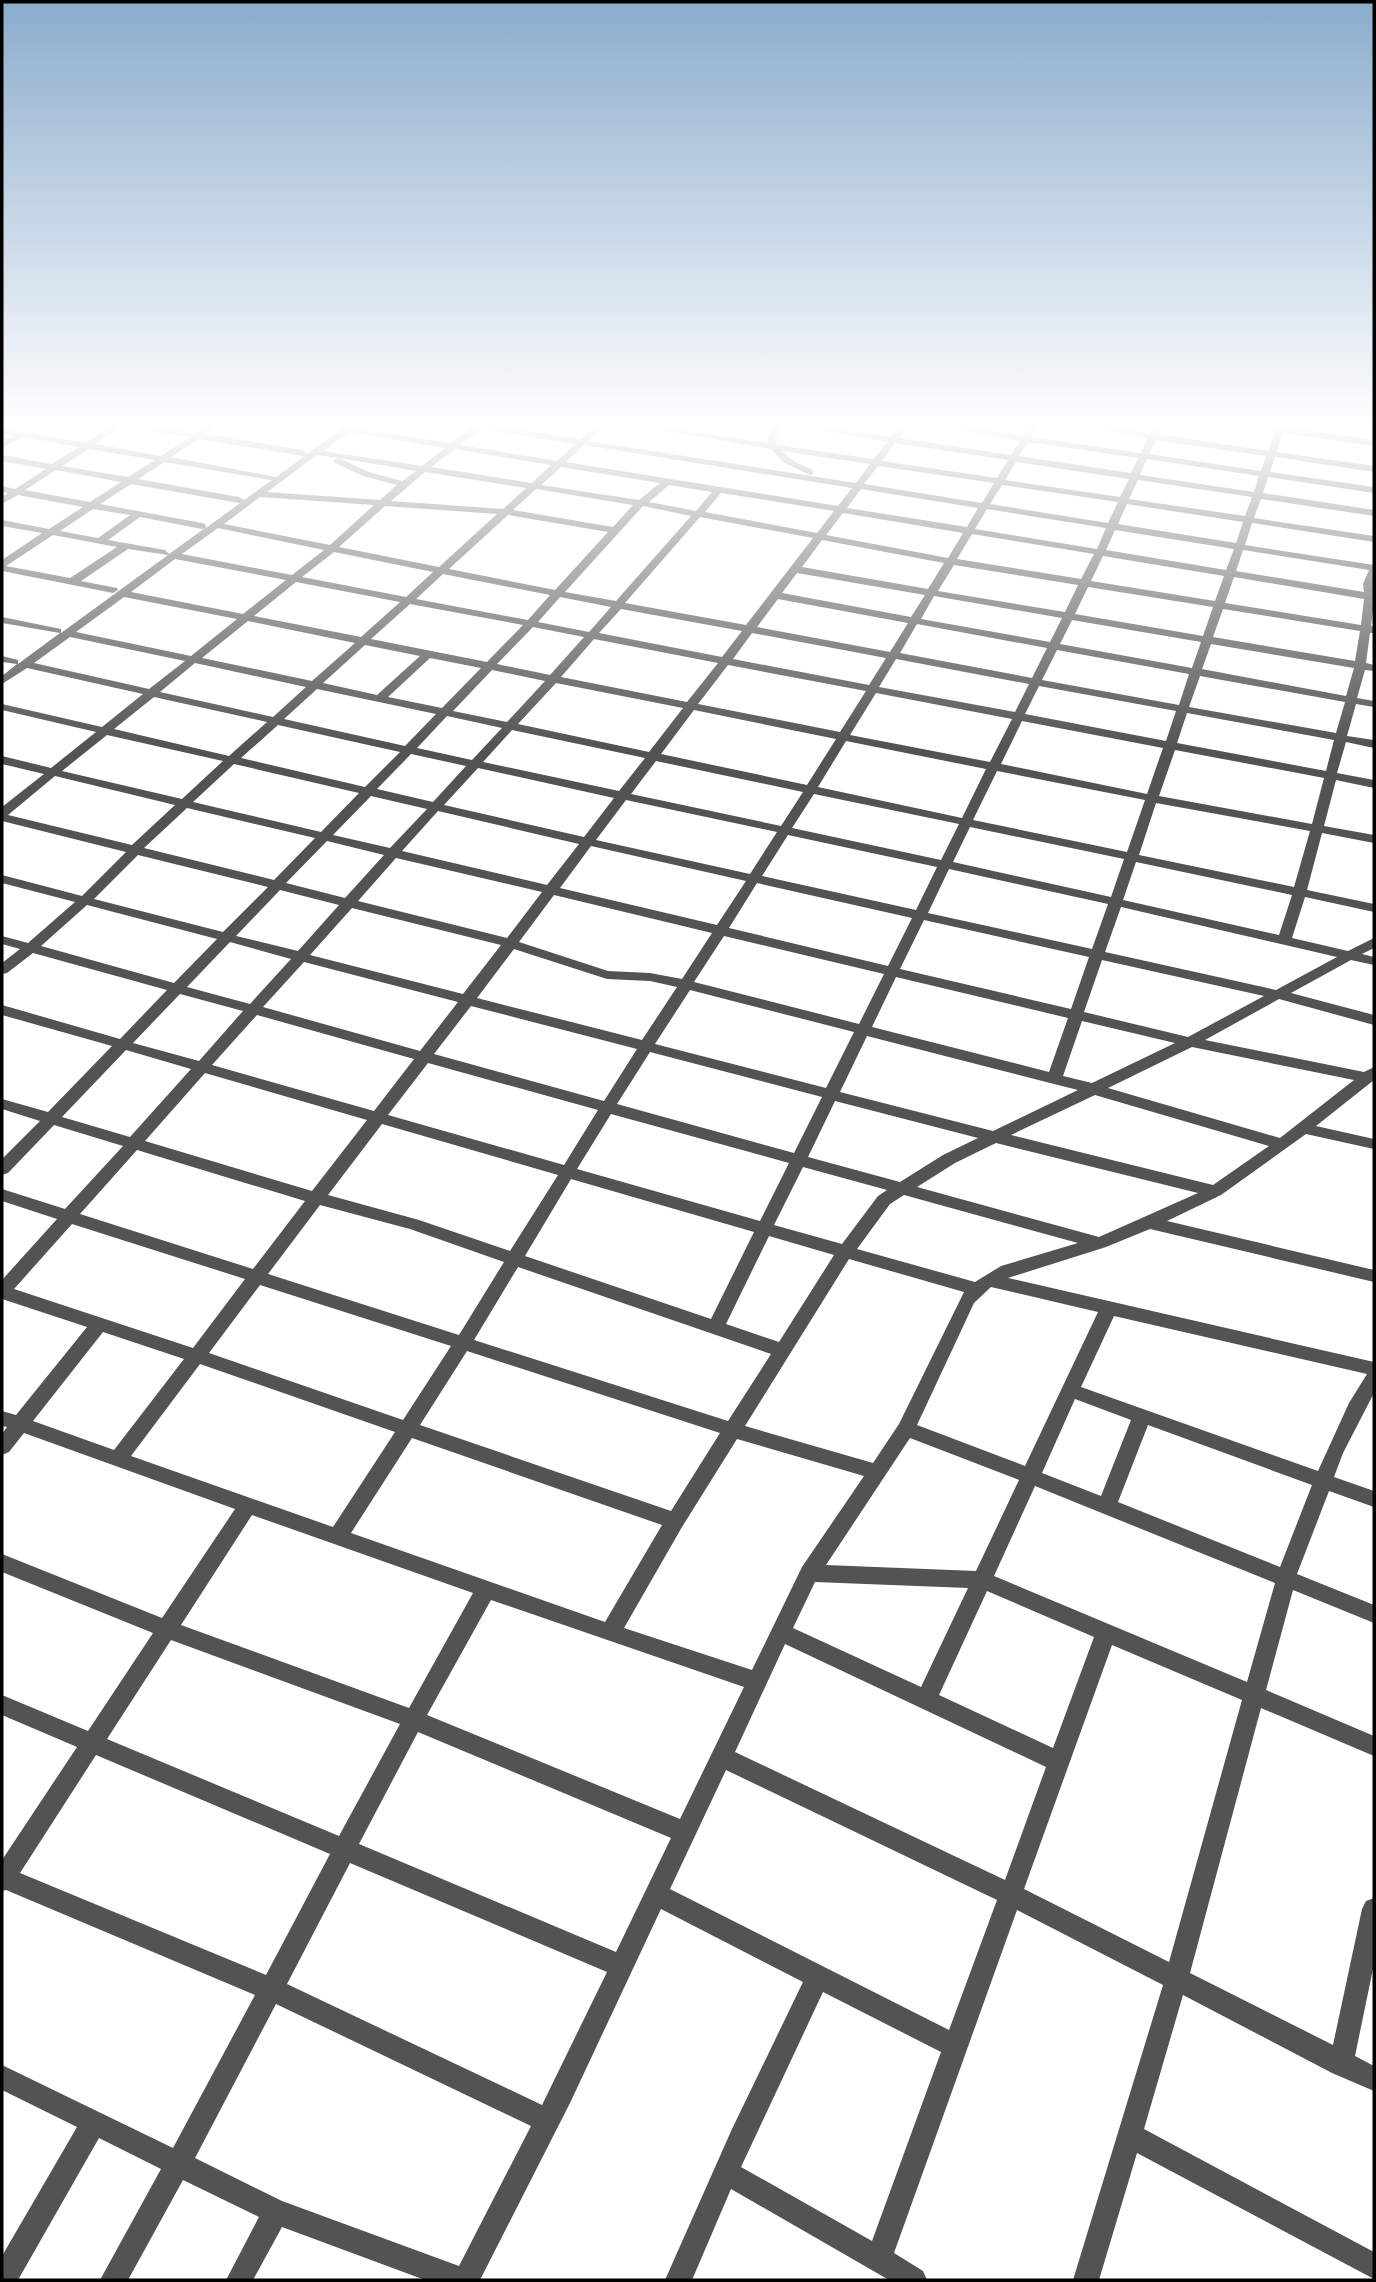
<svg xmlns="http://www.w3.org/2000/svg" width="1376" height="2282" viewBox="0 0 1376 2282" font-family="Karla,sans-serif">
  <rect width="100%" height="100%" fill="#fff"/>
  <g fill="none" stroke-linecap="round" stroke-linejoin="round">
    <path fill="#535353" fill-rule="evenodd" d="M 110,427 L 120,427 L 95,444 L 161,456 L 190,437 L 144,430 L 140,427 L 159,427 L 196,433 L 205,427 L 215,427 L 206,434 L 303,450 L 307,454 L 345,427 L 451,443 L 473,427 L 501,427 L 580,439 L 594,427 L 603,427 L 589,441 L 856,483 L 870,464 L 781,451 L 795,462 L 813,470 L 813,474 L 810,475 L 783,462 L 771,449 L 641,427 L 661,427 L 768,443 L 767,440 L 772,427 L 780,427 L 775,440 L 777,445 L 874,459 L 887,442 L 803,427 L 823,427 L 891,437 L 899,427 L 907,427 L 899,438 L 1011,455 L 1020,441 L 942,427 L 962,427 L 1023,436 L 1029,427 L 1037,427 L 1031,437 L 1141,453 L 1147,438 L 1085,427 L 1105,427 L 1150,433 L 1153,427 L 1161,427 L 1158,434 L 1268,451 L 1275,432 L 1258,427 L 1285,427 L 1374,440 L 1374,446 L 1283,433 L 1277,452 L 1374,466 L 1374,472 L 1275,457 L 1270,472 L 1374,487 L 1374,493 L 1268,477 L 1263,493 L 1374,510 L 1374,516 L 1261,499 L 1254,518 L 1374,536 L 1374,542 L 1252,523 L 1245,545 L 1374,565 L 1374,603 L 1371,626 L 1374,627 L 1374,633 L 1370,633 L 1366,663 L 1374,665 L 1374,671 L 1365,670 L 1357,698 L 1374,701 L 1374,707 L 1356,704 L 1347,736 L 1374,740 L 1374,748 L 1346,742 L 1337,773 L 1374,780 L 1374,788 L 1336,780 L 1324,826 L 1374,835 L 1374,843 L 1322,833 L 1307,890 L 1374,904 L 1374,912 L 1305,897 L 1292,938 L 1348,951 L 1374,938 L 1374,948 L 1362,954 L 1374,957 L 1374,965 L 1351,960 L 1291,993 L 1374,1015 L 1374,1025 L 1279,999 L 1205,1040 L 1364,1072 L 1374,1067 L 1374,1080 L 1316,1126 L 1374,1139 L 1374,1149 L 1306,1134 L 1221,1195 L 1167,1221 L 1374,1270 L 1374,1282 L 1150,1229 L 1106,1247 L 1008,1278 L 1374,1362 L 1374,1393 L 1343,1453 L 1334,1477 L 1374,1491 L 1374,1507 L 1329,1491 L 1297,1574 L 1374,1605 L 1374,1623 L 1293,1590 L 1266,1690 L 1374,1736 L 1374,1756 L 1261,1708 L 1190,1973 L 1333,2045 L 1362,1909 L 1366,1901 L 1374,1898 L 1374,1964 L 1355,2056 L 1374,2066 L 1374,2091 L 1332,2073 L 1183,1995 L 1144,2129 L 1374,2252 L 1374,2279 L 1137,2153 L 1099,2280 L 1073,2280 L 1163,1985 L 1017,1910 L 894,2253 L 923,2271 L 927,2280 L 889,2280 L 731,2189 L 692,2280 L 665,2280 L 732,2129 L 803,1982 L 661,1909 L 570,2103 L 480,2280 L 425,2280 L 282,2227 L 253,2280 L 226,2280 L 259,2217 L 183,2180 L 128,2280 L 100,2280 L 161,2169 L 99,2138 L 18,2280 L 2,2280 L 2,2256 L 77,2127 L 2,2090 L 2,2065 L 173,2148 L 255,1995 L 6,1890 L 2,1891 L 2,1860 L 77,1747 L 2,1715 L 2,1695 L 88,1731 L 153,1633 L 2,1572 L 2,1554 L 162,1618 L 235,1509 L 24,1433 L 9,1452 L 2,1455 L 2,1434 L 7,1427 L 2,1426 L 2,1411 L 16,1415 L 87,1327 L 2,1299 L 2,1280 L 57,1219 L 2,1201 L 2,1189 L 65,1209 L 123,1146 L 54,1125 L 8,1173 L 2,1175 L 2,1159 L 40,1121 L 2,1109 L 2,1099 L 48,1112 L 112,1046 L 2,1015 L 2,1005 L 120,1039 L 167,990 L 33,953 L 7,973 L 2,974 L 2,963 L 20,949 L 2,944 L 2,936 L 28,943 L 75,902 L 2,883 L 2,875 L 82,896 L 126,852 L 2,821 L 2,807 L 44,774 L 2,764 L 2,756 L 51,768 L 96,732 L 2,710 L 2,704 L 102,727 L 143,694 L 27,668 L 2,684 L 2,676 L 17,664 L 2,662 L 2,656 L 18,660 L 18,664 L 60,633 L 2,623 L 2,617 L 61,629 L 61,633 L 168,555 L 128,549 L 81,581 L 117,588 L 118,590 L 113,593 L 2,571 L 2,560 L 42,533 L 2,526 L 2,520 L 49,529 L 83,507 L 18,495 L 2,504 L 2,497 L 8,493 L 2,492 L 2,486 L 15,489 L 46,469 L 2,461 L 2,455 L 52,464 L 79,447 L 23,437 L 2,448 L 2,442 L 13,436 L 2,434 L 2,428 L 86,443 ZM 482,428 L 486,430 L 575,444 L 557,461 L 460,445 ZM 349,432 L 445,448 L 422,466 L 323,451 ZM 199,439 L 303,456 L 306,455 L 276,477 L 171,457 ZM 1156,440 L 1266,456 L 1261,471 L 1149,454 ZM 1028,442 L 1138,458 L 1131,473 L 1019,456 ZM 895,443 L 1008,460 L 997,478 L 882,461 ZM 584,445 L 852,488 L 838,506 L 566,462 ZM 89,449 L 155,460 L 128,477 L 62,466 ZM 455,449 L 551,465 L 532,483 L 431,467 ZM 317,455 L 338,458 L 333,461 L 335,463 L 363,476 L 397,485 L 380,500 L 267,492 ZM 339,458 L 416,471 L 402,481 L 369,472 ZM 1147,459 L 1259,476 L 1254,492 L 1140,475 ZM 165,462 L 271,480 L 272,480 L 244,500 L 239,497 L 138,479 ZM 1016,462 L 1129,479 L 1120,497 L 1005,480 ZM 878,466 L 994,483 L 982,503 L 864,484 ZM 561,467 L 660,483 L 639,500 L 541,485 ZM 56,470 L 121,482 L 90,502 L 25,490 ZM 425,472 L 526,488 L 503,509 L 391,501 ZM 1138,480 L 1252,497 L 1245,516 L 1129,499 ZM 131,484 L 239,503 L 240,503 L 206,528 L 205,524 L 202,523 L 100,504 ZM 669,485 L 712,492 L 696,511 L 649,502 ZM 1002,485 L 1118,502 L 1108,523 L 990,504 ZM 536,489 L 633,505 L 613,527 L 513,510 ZM 861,489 L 978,508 L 967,527 L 847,508 ZM 721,493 L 834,511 L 817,533 L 705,512 ZM 260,497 L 374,505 L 330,545 L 224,524 ZM 1127,504 L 1243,522 L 1236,543 L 1118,524 ZM 385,506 L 497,514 L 439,567 L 339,547 ZM 643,506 L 691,516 L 616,601 L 565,592 ZM 93,509 L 130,515 L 98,538 L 60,531 ZM 987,509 L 1106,528 L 1097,549 L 975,529 ZM 843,513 L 963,533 L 948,558 L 826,535 ZM 508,515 L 608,532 L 555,590 L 449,569 ZM 140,517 L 202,529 L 205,528 L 169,554 L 165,550 L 108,540 ZM 700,517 L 813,538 L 746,625 L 625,603 ZM 218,528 L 324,550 L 292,575 L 182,554 ZM 1115,530 L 1234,549 L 1226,570 L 1106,550 ZM 972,534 L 1094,554 L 1081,579 L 957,559 ZM 53,535 L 117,547 L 70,578 L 6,566 ZM 822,540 L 944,563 L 928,589 L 802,567 ZM 1243,550 L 1369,570 L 1363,584 L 1364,592 L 1236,571 ZM 334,552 L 433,572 L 406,597 L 302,577 ZM 1103,556 L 1224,576 L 1215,601 L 1091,581 ZM 175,559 L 286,580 L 243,614 L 131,592 ZM 954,565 L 1078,585 L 1065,612 L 938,591 ZM 797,573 L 925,595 L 911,617 L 782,593 ZM 443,574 L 550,595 L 528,620 L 416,599 ZM 1234,577 L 1364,599 L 1361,625 L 1225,603 ZM 296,582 L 400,602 L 361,637 L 254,616 ZM 1088,587 L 1213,607 L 1203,636 L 1075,614 ZM 934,596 L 1062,618 L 1050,642 L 921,619 ZM 124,597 L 237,619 L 191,656 L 76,632 ZM 560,597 L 611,607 L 589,632 L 538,622 ZM 778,599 L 908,623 L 890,652 L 757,627 ZM 410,604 L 523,625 L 487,662 L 371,639 ZM 621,609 L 742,631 L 722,657 L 599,633 ZM 1223,609 L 1360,631 L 1355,661 L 1213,637 ZM 1072,620 L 1201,642 L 1192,668 L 1060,644 ZM 248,621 L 355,643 L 312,681 L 202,658 ZM 917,624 L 1047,648 L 1032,678 L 900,653 ZM 533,627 L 584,637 L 550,675 L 497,664 ZM 752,633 L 886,658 L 869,685 L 733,659 ZM 70,637 L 185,661 L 149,689 L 34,663 ZM 594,639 L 718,663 L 687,702 L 561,677 ZM 1211,644 L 1354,668 L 1346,696 L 1202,669 ZM 365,645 L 420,656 L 377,695 L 323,683 ZM 1057,650 L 1189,674 L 1179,705 L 1042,680 ZM 430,658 L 481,668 L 442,708 L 388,697 ZM 896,659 L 1029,684 L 1015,712 L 879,687 ZM 195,663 L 306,687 L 273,717 L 160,692 ZM 728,665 L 866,691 L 840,732 L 698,704 ZM 492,670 L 545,681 L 507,722 L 453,711 ZM 1200,676 L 1345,702 L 1336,733 L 1189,707 ZM 556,683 L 683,708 L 649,752 L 518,724 ZM 1039,686 L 1176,711 L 1166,741 L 1025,714 ZM 317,689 L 436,714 L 405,746 L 284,719 ZM 876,693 L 1012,719 L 990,762 L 850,735 ZM 154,697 L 267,722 L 229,756 L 114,729 ZM 694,710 L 836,739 L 807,785 L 661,754 ZM 1187,713 L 1334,740 L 1326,771 L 1177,743 ZM 447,716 L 502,728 L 472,760 L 417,748 ZM 1022,721 L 1163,748 L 1147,794 L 1001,764 ZM 278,725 L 400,752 L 365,787 L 241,758 ZM 512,730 L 645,758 L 619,791 L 483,762 ZM 107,735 L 223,761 L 182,799 L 62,771 ZM 846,741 L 986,769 L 962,818 L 818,787 ZM 1175,750 L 1324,778 L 1312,824 L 1159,796 ZM 411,754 L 466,766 L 433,802 L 377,789 ZM 656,761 L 803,792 L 781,826 L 631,794 ZM 234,764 L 359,793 L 321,832 L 193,802 ZM 478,768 L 614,798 L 584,837 L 444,805 ZM 997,771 L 1145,800 L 1127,852 L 973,820 ZM 55,776 L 175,805 L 132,845 L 8,815 ZM 814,794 L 959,824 L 941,860 L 792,828 ZM 371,796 L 427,809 L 390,848 L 333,835 ZM 626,800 L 777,832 L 750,874 L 596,840 ZM 1156,803 L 1310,831 L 1294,887 L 1139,855 ZM 187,808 L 315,838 L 274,880 L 144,848 ZM 438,811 L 579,844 L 547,885 L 402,851 ZM 970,827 L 1124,859 L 1111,897 L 953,862 ZM 788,835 L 937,867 L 916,910 L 762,876 ZM 327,841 L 384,855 L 345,898 L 286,883 ZM 591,846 L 746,881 L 717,925 L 560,888 ZM 138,855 L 268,887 L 223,932 L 94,899 ZM 396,858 L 542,892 L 507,938 L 358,901 ZM 1136,862 L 1292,895 L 1279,935 L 1123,900 ZM 949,869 L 1108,904 L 1092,949 L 928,913 ZM 757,883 L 912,918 L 888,966 L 729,928 ZM 280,890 L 339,905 L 298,951 L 236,936 ZM 554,895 L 712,933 L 682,979 L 650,973 L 608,971 L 519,942 ZM 87,905 L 217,939 L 174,983 L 41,946 ZM 1121,907 L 1337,957 L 1276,990 L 1105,952 ZM 352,908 L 501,945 L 463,994 L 310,955 ZM 924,920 L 1089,957 L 1071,1009 L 900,969 ZM 724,936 L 884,974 L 859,1024 L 694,982 ZM 230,942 L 291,959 L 250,1004 L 187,987 ZM 514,949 L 607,979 L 650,981 L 677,987 L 642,1040 L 477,998 ZM 1102,960 L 1264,996 L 1188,1037 L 1084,1012 ZM 304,962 L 458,1002 L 420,1051 L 263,1007 ZM 896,977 L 1068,1018 L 1049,1072 L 872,1027 ZM 690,990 L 854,1032 L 826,1088 L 655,1044 ZM 180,994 L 243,1011 L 199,1061 L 133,1043 ZM 471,1006 L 637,1049 L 604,1101 L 434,1054 ZM 257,1015 L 414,1059 L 374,1111 L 212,1065 ZM 1082,1021 L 1175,1043 L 1092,1083 L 1063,1076 ZM 867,1036 L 1054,1084 L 1078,1090 L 993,1131 L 840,1092 ZM 1192,1047 L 1354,1080 L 1280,1138 L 1108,1088 ZM 126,1050 L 191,1069 L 130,1137 L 62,1117 ZM 650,1052 L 822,1097 L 794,1153 L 617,1104 ZM 428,1063 L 598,1110 L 564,1165 L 388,1115 ZM 205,1073 L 367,1120 L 312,1191 L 145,1141 ZM 1095,1095 L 1269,1146 L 1213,1185 L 1011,1135 ZM 835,1101 L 978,1138 L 943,1155 L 900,1182 L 808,1157 ZM 611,1114 L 789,1163 L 760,1221 L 577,1169 ZM 382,1124 L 558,1175 L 510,1251 L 419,1220 L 328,1195 ZM 996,1143 L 1198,1193 L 1099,1237 L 917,1187 L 955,1163 ZM 137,1150 L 305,1201 L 253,1269 L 80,1214 ZM 803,1167 L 887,1190 L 878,1196 L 842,1244 L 774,1225 ZM 571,1179 L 754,1232 L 711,1319 L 525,1256 ZM 904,1195 L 1078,1243 L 1001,1266 L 975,1282 L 857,1249 L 890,1204 ZM 320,1205 L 410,1229 L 504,1262 L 459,1335 L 268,1274 ZM 72,1224 L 245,1279 L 193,1348 L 14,1289 ZM 769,1236 L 834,1255 L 779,1342 L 726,1324 ZM 849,1259 L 964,1292 L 899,1424 L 873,1463 L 745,1426 ZM 518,1267 L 771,1354 L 728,1421 L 474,1340 ZM 260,1285 L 451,1346 L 403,1420 L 209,1353 ZM 991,1287 L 1098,1312 L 1025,1466 L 917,1425 L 974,1303 ZM 1114,1316 L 1367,1374 L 1349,1403 L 1318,1471 L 1081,1387 ZM 103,1332 L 184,1359 L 114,1450 L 33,1421 ZM 467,1351 L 720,1433 L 671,1511 L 420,1425 ZM 200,1364 L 395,1432 L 333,1527 L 131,1456 ZM 1075,1399 L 1131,1420 L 1101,1496 L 1042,1473 ZM 1148,1425 L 1312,1485 L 1280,1567 L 1118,1502 ZM 412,1438 L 662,1525 L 605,1622 L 351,1533 ZM 910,1438 L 1019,1480 L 976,1571 L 826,1565 ZM 737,1439 L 864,1476 L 802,1567 L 752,1670 L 624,1628 L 682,1527 ZM 1035,1486 L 1275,1583 L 1247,1682 L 994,1576 ZM 252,1515 L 473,1593 L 409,1708 L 181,1625 ZM 815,1582 L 968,1588 L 921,1687 L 793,1628 ZM 987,1591 L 1094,1637 L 1053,1748 L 939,1695 ZM 491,1600 L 744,1687 L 680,1819 L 427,1715 ZM 171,1640 L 400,1724 L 339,1836 L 107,1739 ZM 785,1644 L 1046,1767 L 1005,1880 L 735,1752 ZM 1112,1645 L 1242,1700 L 1169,1962 L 1024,1889 ZM 418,1732 L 671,1838 L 616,1952 L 359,1844 ZM 96,1755 L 330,1854 L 266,1975 L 20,1873 ZM 726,1770 L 997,1900 L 949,2030 L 670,1889 ZM 350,1863 L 607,1972 L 542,2105 L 287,1984 ZM 823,1992 L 941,2052 L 872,2241 L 741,2167 ZM 276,2004 L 531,2126 L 459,2266 L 282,2201 L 195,2158 Z"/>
  </g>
  <linearGradient id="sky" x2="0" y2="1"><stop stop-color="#8baccc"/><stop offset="0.57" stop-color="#fff"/><stop offset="1" stop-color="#fff" stop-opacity="0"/></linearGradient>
  <rect width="1376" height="746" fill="url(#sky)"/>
  <rect width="1376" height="2282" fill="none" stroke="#000000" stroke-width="7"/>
</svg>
